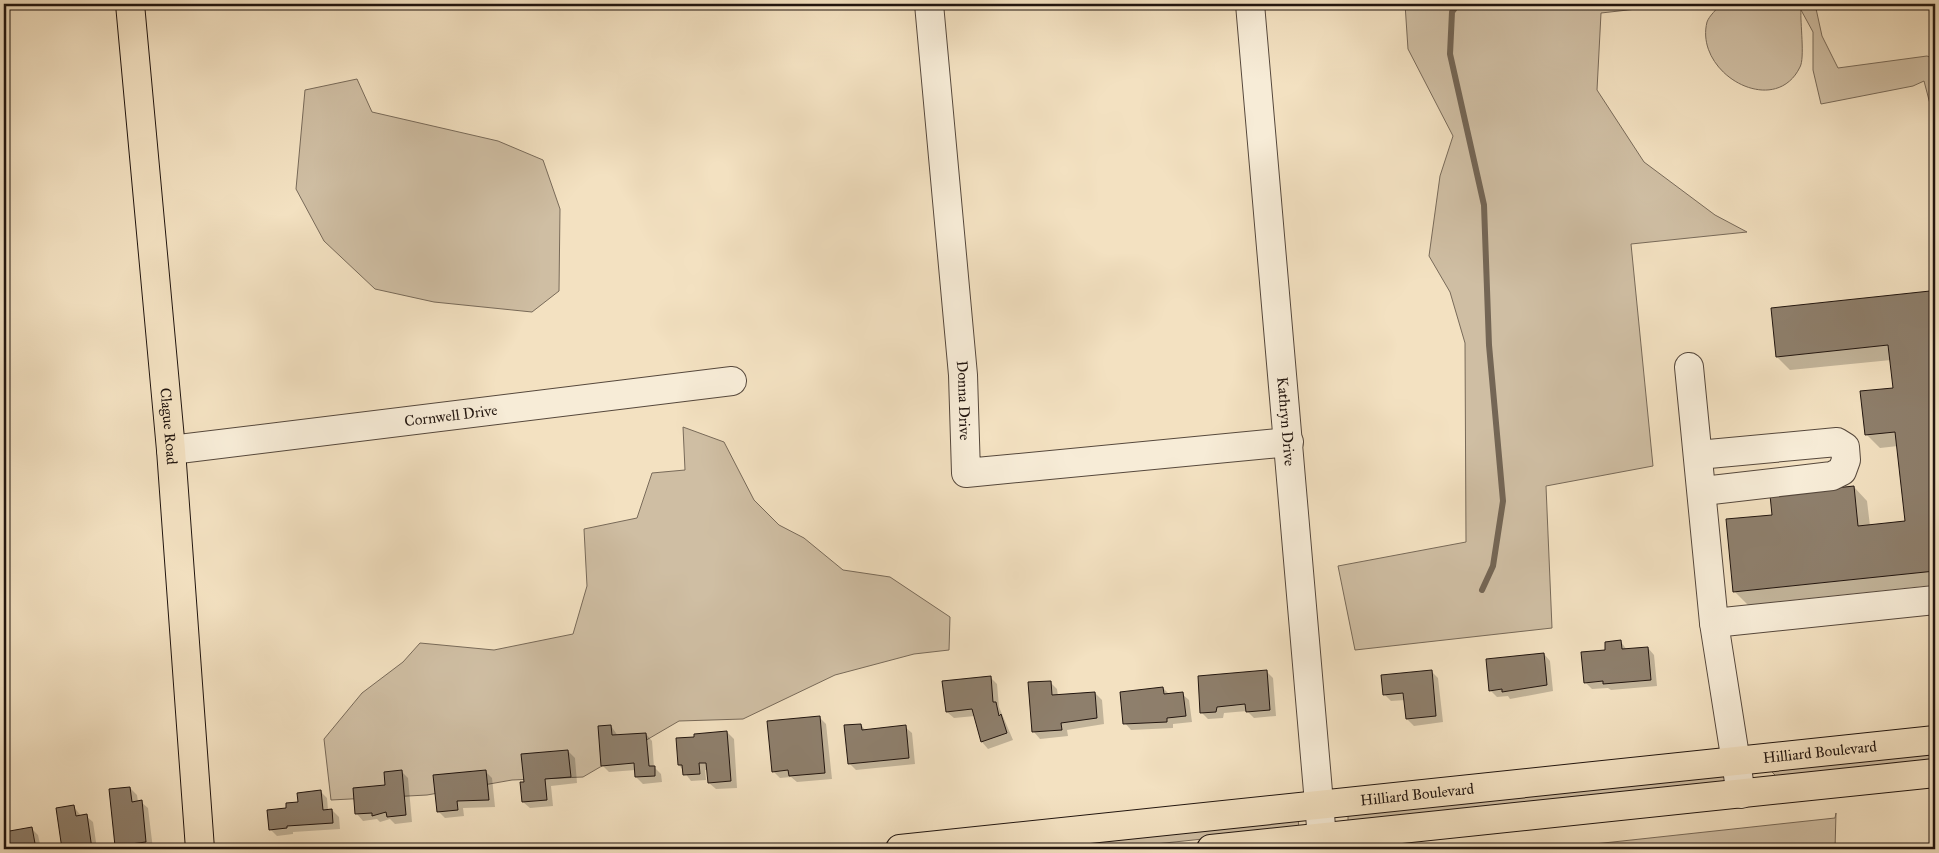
<svg xmlns="http://www.w3.org/2000/svg" width="1939" height="853" viewBox="0 0 1939 853" font-family="'IM FELL Great Primer',serif">
  <rect width="100%" height="100%" fill="#f3e1c1"/>
  <filter id="stains"><feTurbulence type="fractalNoise" baseFrequency=".004" numOctaves="4"/><feColorMatrix values="0 0 0 0 .2 0 0 0 0 .09 0 0 0 0 .02 0 0 0 .5 -.17"/></filter>
  <radialGradient id="worn" r=".72"><stop offset=".6" stop-color="#630" stop-opacity="0"/><stop offset="1" stop-color="#630" stop-opacity=".3"/></radialGradient>
  <path fill="#cfbea3" stroke="#786a59" d="M 1405,4 L 1681,4 L 1601,13 L 1597,90 L 1644,162 L 1715,215 L 1747,232 L 1631,244 L 1653,466 L 1546,486 L 1552,628 L 1355,650 L 1338,566 L 1466,542 L 1465,343 L 1450,292 L 1429,256 L 1440,176 L 1453,136 L 1408,49 Z
    M 1721,4 L 1815,4 L 1822,36 L 1838,68 L 1927,56 L 1935,59 L 1935,123 L 1924,81 L 1913,86 L 1821,104 L 1813,70 L 1813,32 L 1801,10 C 1800,22 1805,58 1800,67 C 1775,119 1694,74 1707,22 C 1709,16 1717,9 1721,4 Z
    M 357,79 L 372,112 L 498,141 L 543,160 L 560,209 L 559,291 L 532,312 L 434,302 L 375,289 L 324,241 L 296,189 L 305,90 Z
    M 683,427 L 724,442 L 754,500 L 779,525 L 804,538 L 843,570 L 890,577 L 950,617 L 949,650 L 914,654 L 835,675 L 743,719 L 679,721 L 583,777 L 512,780 L 427,795 L 331,800 L 324,739 L 362,693 L 403,662 L 420,643 L 494,650 L 573,634 L 587,586 L 584,529 L 637,518 L 652,473 L 685,470 Z
    M 1935,751 L 1935,762 L 1784,777 L 1776,776 L 1768,768 Z
    M 1725,774 L 1729,782 L 1353,824 L 1348,820 L 1348,815 Z
    M 1836,813 L 1835,849 L 1548,849 L 1835,818 Z
    M 1298,817 L 1299,829 L 1107,849 L 998,849 Z"/>
  <path fill="#0003" d="M 1929,292 L 1935,298 L 1935,585 L 1748,605 L 1735,592 L 1774,516 L 1854,487 L 1867,501 L 1870,526 L 1906,522 L 1898,446 L 1880,448 L 1866,434 L 1894,389 L 1891,360 L 1790,370 L 1777,357 Z
    M 1621,642 L 1627,650 L 1648,648 L 1654,655 L 1657,686 L 1611,690 L 1608,688 L 1592,689 L 1585,682 L 1607,651 Z
    M 1544,654 L 1550,661 L 1553,691 L 1510,699 L 1508,696 L 1497,697 L 1490,690 Z
    M 1266,671 L 1273,678 L 1276,716 L 1254,718 L 1247,711 L 1224,713 L 1223,718 L 1208,719 L 1202,713 Z
    M 1431,671 L 1438,678 L 1443,722 L 1414,726 L 1407,719 L 1405,700 L 1391,701 L 1384,694 Z
    M 990,677 L 997,684 L 999,707 L 1013,740 L 988,749 L 982,742 L 975,716 L 954,718 L 947,712 Z
    M 1050,682 L 1057,689 L 1058,696 L 1095,693 L 1102,700 L 1104,724 L 1067,730 L 1068,736 L 1040,739 L 1034,732 Z
    M 1163,688 L 1170,695 L 1182,694 L 1189,700 L 1192,722 L 1173,724 L 1173,728 L 1131,730 L 1125,723 Z
    M 819,717 L 826,724 L 832,779 L 797,782 L 791,777 L 780,778 L 773,771 Z
    M 861,725 L 866,731 L 905,727 L 912,733 L 915,764 L 856,770 L 849,763 Z
    M 611,726 L 618,736 L 646,734 L 652,741 L 654,767 L 661,774 L 662,782 L 643,784 L 636,777 L 636,770 L 609,772 L 602,765 Z
    M 727,732 L 734,739 L 737,788 L 716,789 L 709,783 L 708,770 L 705,770 L 706,780 L 691,781 L 679,765 L 695,738 Z
    M 568,751 L 575,758 L 577,783 L 551,786 L 553,806 L 530,808 L 523,802 Z
    M 401,771 L 408,778 L 412,822 L 395,824 L 390,819 L 380,822 L 377,819 L 363,821 L 357,814 L 354,789 L 386,786 Z
    M 485,771 L 492,778 L 495,807 L 463,808 L 464,816 L 445,818 L 438,811 Z
    M 130,788 L 137,795 L 138,802 L 141,802 L 148,808 L 153,849 L 121,849 L 117,845 Z
    M 321,792 L 327,798 L 328,810 L 332,810 L 339,817 L 340,829 L 293,832 L 293,834 L 277,836 L 270,829 L 287,809 Z
    M 74,807 L 81,816 L 86,816 L 93,822 L 97,849 L 63,849 L 58,809 Z
    M 31,828 L 38,835 L 41,849 L 7,849 L 4,833 Z"/>
  <g fill="none" stroke-linecap="round" stroke-linejoin="round">
    <path stroke="#746655" stroke-width="6" d="M 1458,4 L 1452,12 L 1450,54 L 1484,205 L 1489,345 L 1503,501 L 1493,566 L 1482,590"/>
  </g>
  <path fill="#8e7f6c" stroke="#21150f" d="M 1930,291 L 1935,344 L 1935,571 L 1733,592 L 1726,519 L 1772,515 L 1770,495 L 1854,486 L 1858,526 L 1905,521 L 1895,432 L 1865,435 L 1860,391 L 1893,388 L 1888,345 L 1776,357 L 1771,308 Z
    M 1621,640 L 1622,649 L 1648,647 L 1651,680 L 1603,684 L 1603,681 L 1584,683 L 1581,652 L 1605,650 L 1605,642 Z
    M 1544,653 L 1547,685 L 1502,692 L 1502,689 L 1489,691 L 1486,659 Z
    M 1267,670 L 1270,710 L 1246,712 L 1245,704 L 1217,707 L 1216,712 L 1200,713 L 1198,676 Z
    M 1432,670 L 1436,716 L 1406,719 L 1403,693 L 1383,695 L 1381,675 Z
    M 991,676 L 993,702 L 996,702 L 999,716 L 1001,714 L 1007,733 L 981,742 L 972,709 L 946,712 L 942,681 Z
    M 1051,681 L 1052,695 L 1095,692 L 1097,718 L 1061,723 L 1062,730 L 1032,732 L 1028,682 Z
    M 1163,687 L 1164,694 L 1183,692 L 1186,716 L 1167,718 L 1167,722 L 1123,724 L 1120,692 Z
    M 820,716 L 825,773 L 789,776 L 788,770 L 772,772 L 767,721 Z
    M 861,724 L 862,730 L 906,725 L 909,758 L 848,764 L 844,725 Z
    M 611,725 L 612,735 L 646,733 L 649,766 L 655,766 L 655,776 L 635,777 L 634,763 L 601,766 L 598,726 Z
    M 727,731 L 731,781 L 708,783 L 706,763 L 699,763 L 700,774 L 683,775 L 682,765 L 678,765 L 676,738 L 694,737 L 694,734 Z
    M 568,750 L 571,777 L 545,779 L 547,800 L 522,802 L 520,782 L 524,782 L 521,754 Z
    M 402,770 L 406,815 L 387,817 L 386,812 L 372,816 L 372,813 L 355,814 L 353,788 L 385,785 L 384,772 Z
    M 486,770 L 489,800 L 457,801 L 458,810 L 437,812 L 433,775 Z
    M 130,787 L 132,802 L 142,800 L 146,842 L 115,846 L 109,789 Z
    M 321,790 L 323,810 L 332,809 L 333,823 L 287,826 L 287,828 L 269,830 L 267,810 L 286,808 L 286,803 L 298,802 L 297,793 Z
    M 74,805 L 76,816 L 87,814 L 92,849 L 62,849 L 56,808 Z
    M 32,827 L 36,849 L 6,849 L 4,832 Z"/>
  <g fill="none" stroke-linecap="round" stroke-linejoin="round">
    <defs>
      <g id="minor">
        <path id="s1" d="M 929,4 L 963,375 L 966,473 L 1289,442"/>
        <path id="s2" d="M 1250,4 L 1322,838 L 1320,849"/>
        <path d="M 1689,367 L 1714,623"/>
        <path id="s3" d="M 171,450 L 732,381"/>
        <path d="M 1698,455 L 1837,442 L 1845,447 L 1846,460 L 1842,471 L 1832,476 L 1703,491"/>
        <path d="M 1741,794 L 1714,623 L 1935,600"/>
      </g>
      <g id="major">
        <path id="s4" d="M 130,4 L 171,450 L 200,849"/>
        <path id="s5" d="M 900,849 L 1935,740"/>
        <path d="M 1211,849 L 1935,773"/>
      </g>
    </defs>
    <use href="#minor" stroke="#56483c" stroke-width="30"/>
    <use href="#major" stroke="#21150f" stroke-width="30"/>
    <use href="#minor" stroke="#f7ecd7" stroke-width="28"/>
    <use href="#major" stroke="#f3e1c1" stroke-width="28"/>
  </g>
  <g text-anchor="middle" stroke-width="4.5" stroke-linejoin="round" paint-order="stroke">
    <g font-size="15" fill="#21150f" stroke="#f7ecd7">
      <text dy="5" stroke="none"><textPath href="#s1" startOffset="398">Donna Drive</textPath></text>
      <text dy="5" stroke="none"><textPath href="#s3" startOffset="282">Cornwell Drive</textPath></text>
      <text dy="5" stroke="none"><textPath href="#s2" startOffset="419">Kathryn Drive</textPath></text>
      <text dy="5" stroke="none"><textPath href="#s4" startOffset="424">Clague Road</textPath></text>
      <text dy="5" stroke="none"><textPath href="#s5" startOffset="925">Hilliard Boulevard</textPath></text>
      <text dy="5" stroke="none"><textPath href="#s5" startOffset="520">Hilliard Boulevard</textPath></text>
    </g>
  </g>
  <rect width="1939" height="853" fill="none" stroke="#f3e1c1" stroke-width="20"/>
  <rect x="5" y="5" width="1929" height="843" fill="none" stroke="#21150f" stroke-width="2.5"/>
  <rect x="10" y="10" width="1919" height="833" fill="none" stroke="#21150f"/>
  <rect width="100%" height="100%" filter="url(#stains)"/>
  <rect width="100%" height="100%" fill="url(#worn)"/>
</svg>
